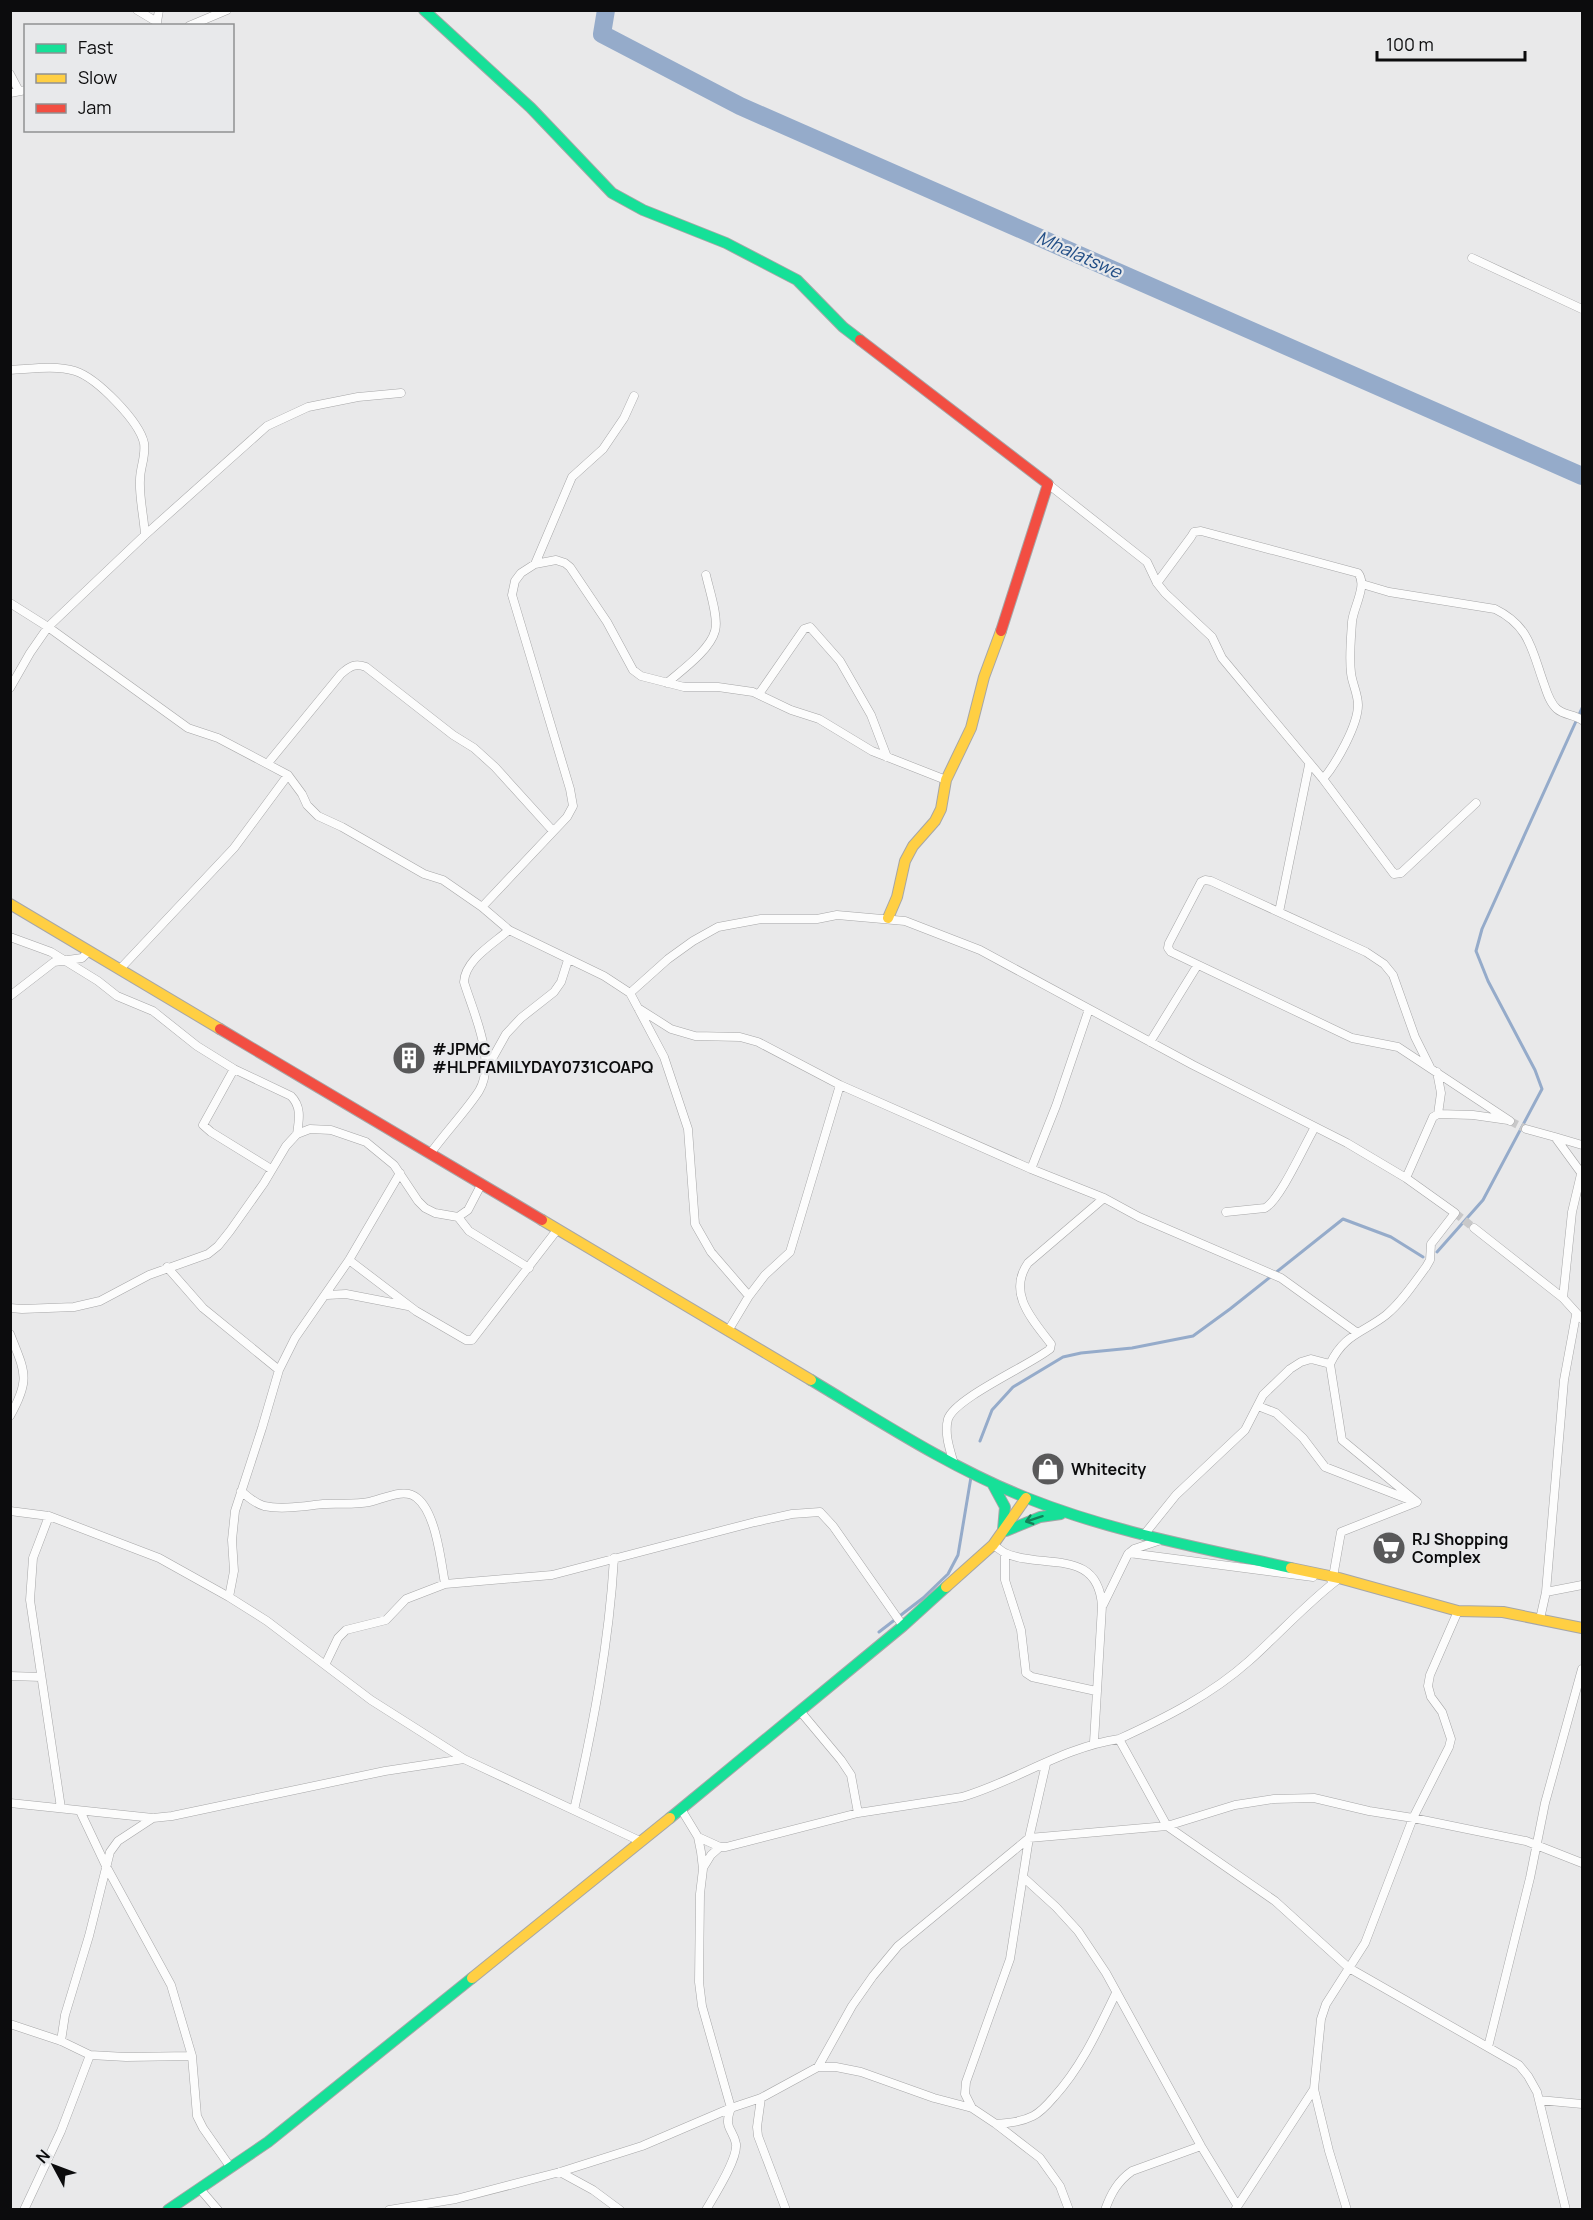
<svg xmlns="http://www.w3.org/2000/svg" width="1593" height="2220" viewBox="0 0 1593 2220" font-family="Manrope,sans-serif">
  <rect width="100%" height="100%" fill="#e9e9ea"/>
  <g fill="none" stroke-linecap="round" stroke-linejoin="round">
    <path stroke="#95abca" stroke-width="3" d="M 1437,1252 L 1483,1200 L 1542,1089 L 1535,1070 L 1488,981 L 1476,951 L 1482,929 L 1582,708
      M 980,1441 L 992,1410 L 1013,1387 L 1063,1357 L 1081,1353 L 1132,1348 L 1193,1336 L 1230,1309 L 1343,1219 L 1391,1237 L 1423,1257
      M 879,1632 L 923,1598 L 948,1574 L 958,1555 L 971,1477"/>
    <path stroke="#95abca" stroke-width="18" d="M 606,10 L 602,34 L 740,106 L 1582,476"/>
    <path stroke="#c8c8c9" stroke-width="8" stroke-dasharray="8 4" stroke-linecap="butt" d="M 1510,1121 L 1526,1129
      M 1455,1213 L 1474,1228"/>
    <defs>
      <path id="street" d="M 137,10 L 157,22 L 158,26
        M 157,22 L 159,10
        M 189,26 L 227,10
        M 10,74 L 19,91
        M 10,93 L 26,90
        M 1472,258 L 1582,309
        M 10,370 C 31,369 55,365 75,371 C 97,378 139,421 144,443 C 146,457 140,467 140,480 C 139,497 144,517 145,535
        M 1048,484 L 1147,562 L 1157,583 L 1165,593 L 1212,637 L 1222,658 L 1323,779 L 1394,874 L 1401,873 L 1476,803
        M 535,564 L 572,477 L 603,449 L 624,418 L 634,396
        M 1157,583 L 1191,537 L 1194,532 L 1201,531 L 1358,573 C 1368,585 1353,608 1352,622 C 1351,638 1349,657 1351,673 C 1352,683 1358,694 1358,705 C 1358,725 1336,764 1323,779
        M 1362,584 L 1389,592 L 1495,609 C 1530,626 1532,651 1544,684 C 1547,693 1550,703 1557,709 C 1564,715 1575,715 1582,720
        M 10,603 L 48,627 L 188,728 L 218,738 L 288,775 L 302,794 L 307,805 L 318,816 L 342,827 L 424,874 L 443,880 L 482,907 L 509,930 L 604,976 L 630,993 L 664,1057 L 688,1129 L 695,1224 L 711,1252 L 749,1296
        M 667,683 C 682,670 710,650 715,631 C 719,618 709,589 706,575
        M 10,688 L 30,653 L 48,627 L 145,535 L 267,426 L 308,407 L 358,397 L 401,393
        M 759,694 L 804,629 L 810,627 L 840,661 L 871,715 L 887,757
        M 268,763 L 341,674 C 350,666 355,663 366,667 L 453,735 L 474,748 L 495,767 L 553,831
        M 482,907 L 567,817 L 573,806 L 570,789 L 512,595 L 515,581 L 521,573 L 535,564 L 556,560 L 565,563 L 570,567 L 607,622 L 633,670 L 641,676 L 684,687 L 718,687 L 753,692 L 791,710 L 819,719 L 872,751 L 946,780
        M 1279,912 L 1309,765
        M 10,937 L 51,952 L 98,981 L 117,996 L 153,1011 L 197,1046 L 234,1069 L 291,1096 C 302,1107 299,1120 297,1134
        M 120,969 L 234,848 L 288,775
        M 630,993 L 668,959 L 693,941 L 718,927 L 761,919 L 817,919 L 837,915 L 905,921 L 980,950 L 1193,1065 L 1347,1143 L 1406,1178 L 1455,1213 L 1431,1244 L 1430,1260 L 1426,1267 C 1414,1283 1402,1302 1386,1315 C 1363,1333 1344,1334 1330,1364 L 1342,1440 L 1417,1502 L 1341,1532 L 1333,1577
        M 10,996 L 54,962 L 82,958 L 89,951
        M 638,1008 L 671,1029 L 695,1036 L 740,1037 L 758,1042 L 840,1085 L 1031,1169 L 1104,1198 L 1139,1217 L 1281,1278 L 1356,1332
        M 1150,1042 L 1197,966
        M 1430,1067 L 1415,1037 L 1393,975 L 1384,964 L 1366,952 L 1211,881 L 1205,880 L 1201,882 L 1169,943 L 1168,948 L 1171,952 L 1352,1038 L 1398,1047 L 1510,1121
        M 487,1068 L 506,1034 L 521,1018 L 554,992 L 561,982 L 568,960
        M 234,1069 L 203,1125 L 211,1132 L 271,1169
        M 1437,1072 L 1441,1093 L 1438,1114
        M 1526,1129 L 1555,1137 L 1582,1174
        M 1555,1137 L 1582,1145
        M 430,1154 C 445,1133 466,1111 479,1091 C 497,1061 473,1012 464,982 C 465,960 493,944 509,930
        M 1031,1169 L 1056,1106 L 1089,1009
        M 1406,1178 L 1433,1117 L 1438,1114 L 1473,1115 L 1508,1120
        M 1226,1212 L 1265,1208 C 1280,1200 1305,1144 1315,1127
        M 458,1217 L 469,1231 L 529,1268
        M 1474,1228 L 1563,1298 L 1582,1319
        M 349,1260 L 416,1311 L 466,1340 L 472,1340 L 557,1230
        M 167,1267 L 203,1308 L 279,1370
        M 327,1295 L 346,1294 L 408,1306
        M 1563,1298 L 1572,1212 L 1582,1170
        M 10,1308 L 22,1309 L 74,1307 L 100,1301 L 149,1275 L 208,1254 L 218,1246 L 230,1231 L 264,1183 L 286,1146 L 297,1134 L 310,1129 L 331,1130 L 366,1142 L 394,1165 L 418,1201 L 425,1208 L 435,1213 L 458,1217 L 468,1210 L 481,1185
        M 728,1331 L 749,1296 L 765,1275 L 790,1252 L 840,1085
        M 10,1334 C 25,1372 31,1379 10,1416
        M 1258,1406 L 1276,1413 L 1303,1438 L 1325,1467 L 1410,1500
        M 954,1464 C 950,1450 944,1434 948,1419 C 955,1398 1030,1365 1050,1349 L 1051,1344 C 1032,1319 1007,1293 1028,1263 L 1104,1198
        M 241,1491 C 248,1497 254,1503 264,1506 C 282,1510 304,1506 323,1504 C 338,1503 354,1505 369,1502 C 383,1499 405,1487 417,1498 C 436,1513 441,1561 445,1584
        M 10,1511 L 49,1516 L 159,1558 L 229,1597 L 267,1621 L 371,1700 L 464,1759 L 640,1841
        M 49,1516 L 33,1558 L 30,1600 L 61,1808
        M 1143,1536 L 1176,1495 L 1245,1430 L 1263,1395 L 1290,1369 L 1301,1362 L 1311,1359 L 1330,1364
        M 993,1545 C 997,1547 1001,1551 1005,1553 C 1043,1570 1098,1547 1102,1606 L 1094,1742
        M 1005,1553 L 1005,1580 L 1021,1630 L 1026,1673 L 1032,1677 L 1096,1691
        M 1129,1553 L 1313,1577
        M 1546,1592 L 1582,1585
        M 229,1597 L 234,1571 L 232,1540 L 235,1511 L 262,1428 L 279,1370 L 295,1338 L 349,1260 L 400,1173
        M 1103,1605 L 1128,1554 L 1134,1549 L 1161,1540
        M 1540,1619 L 1546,1592 L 1564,1380 L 1576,1315
        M 325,1665 L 338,1638 L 346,1630 L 386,1620 L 406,1599 L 445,1584 L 552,1575 L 755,1522 L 792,1514 L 820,1512 L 833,1526 L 903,1626
        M 10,1676 L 41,1677
        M 800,1711 L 841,1760 L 851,1775 L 858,1813
        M 1119,1739 C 1165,1718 1211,1695 1249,1661 C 1278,1635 1305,1605 1336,1581 L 1331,1579
        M 10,1803 L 153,1818 L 172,1816 L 385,1771 L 464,1759
        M 681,1809 L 698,1837 L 701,1852 L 703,1869 L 700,1894 L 699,1982 L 702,2006 L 731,2108 C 723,2129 733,2128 736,2144 C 738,2159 714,2196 706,2210
        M 574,1810 C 593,1727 609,1644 614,1558
        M 80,1811 L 106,1866 L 171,1985 L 192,2056 L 197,2116 L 203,2128 L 231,2168
        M 698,1837 L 720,1847 L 726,1847 L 858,1813 L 962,1797 C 1016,1781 1064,1747 1119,1739 L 1167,1826 L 1235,1805 L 1274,1799 L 1314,1798 L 1369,1811 L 1413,1818 L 1526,1841 L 1582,1863
        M 703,1868 L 711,1855 L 720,1847
        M 1023,1877 L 1056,1907 L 1078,1931 L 1106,1973 L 1201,2146 L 1237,2205
        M 10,2024 L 61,2041 L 90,2055 L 126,2057 L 192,2056
        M 61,2041 L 65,2015 L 89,1936 L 110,1852 L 118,1841 L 153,1818
        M 1488,2047 L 1530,1878 L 1545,1803 L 1582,1669
        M 818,2067 L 852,2006 L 873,1976 L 898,1946 L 1029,1838 L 1167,1826 L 1275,1901 L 1349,1968 L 1519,2065 L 1528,2076 L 1537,2092 L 1566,2210
        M 1314,2089 L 1329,2151 L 1347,2210
        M 761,2098 L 757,2127 L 758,2136 L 786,2210
        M 1539,2100 L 1582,2104
        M 972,2108 L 965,2094 L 966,2082 L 1010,1959 L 1029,1838 L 1046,1764
        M 996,2124 C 1009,2123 1021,2122 1033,2116 C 1041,2112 1048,2104 1054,2097 C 1082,2066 1098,2030 1116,1993
        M 560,2172 L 593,2190 L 620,2210
        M 200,2189 L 218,2210
        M 24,2210 L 61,2131 L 90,2055
        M 389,2210 L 456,2199 L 560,2172 L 642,2146 L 731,2108 L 761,2098 L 818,2067 L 836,2067 L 861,2072 L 934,2098 L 972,2108 L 996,2124 L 1040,2158 L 1060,2186 L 1069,2210
        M 1105,2210 C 1111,2193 1118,2181 1132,2171 L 1201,2146
        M 1235,2210 L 1314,2089 L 1321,2019 L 1326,2004 L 1365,1943 L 1413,1818 L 1449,1747 L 1451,1739 L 1442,1712 L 1431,1697 L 1428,1686 L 1430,1675 L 1458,1611"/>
      <path id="fast" d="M 424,10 L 531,108 L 612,193 L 643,210 L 726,243 L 797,280 L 843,327 L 860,340
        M 811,1380 C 881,1422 951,1468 1027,1498 C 1112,1532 1202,1548 1291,1568
        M 992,1483 L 1005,1507 L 1003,1530
        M 1006,1531 L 1040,1517 L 1061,1514
        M 670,1818 L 903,1626 L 946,1587
        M 168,2210 L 268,2142 L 472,1978"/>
      <path id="slow" d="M 10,904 L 220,1029
        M 888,918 L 897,897 L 905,861 L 913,846 L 935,821 L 941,809 L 946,780 L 971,728 L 984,677 L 1001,631
        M 542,1220 L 811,1380
        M 1291,1568 L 1339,1578 L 1458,1611 L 1503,1612 L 1582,1628
        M 946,1587 L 993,1545 L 1026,1498
        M 472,1978 L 670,1818"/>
      <path id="jam" d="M 860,340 L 1048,484 L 1001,631
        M 220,1029 L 542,1220"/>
    </defs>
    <use href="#street" stroke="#a6a6a7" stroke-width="9"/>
    <use href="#fast" stroke="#a6a6a7" stroke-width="12"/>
    <use href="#slow" stroke="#a6a6a7" stroke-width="12"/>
    <use href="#jam" stroke="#a6a6a7" stroke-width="12"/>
    <use href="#street" stroke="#fcfcfc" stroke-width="8"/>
    <use href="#fast" stroke="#16e098" stroke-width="10"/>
    <use href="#slow" stroke="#ffcf43" stroke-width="10"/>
    <use href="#jam" stroke="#f24e42" stroke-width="10"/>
  </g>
  <defs><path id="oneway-shaft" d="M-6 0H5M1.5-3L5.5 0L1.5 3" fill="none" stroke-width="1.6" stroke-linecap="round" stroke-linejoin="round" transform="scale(1.5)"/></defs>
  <use stroke="#128159" href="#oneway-shaft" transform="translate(1034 1519) rotate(162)"/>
  <defs>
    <symbol id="building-disc" viewBox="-11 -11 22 22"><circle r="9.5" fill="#59595a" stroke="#e8e9eb"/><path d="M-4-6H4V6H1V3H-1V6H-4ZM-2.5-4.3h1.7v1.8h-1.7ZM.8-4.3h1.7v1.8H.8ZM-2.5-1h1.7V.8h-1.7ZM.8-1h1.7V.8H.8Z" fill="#fff"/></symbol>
    <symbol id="shop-disc" viewBox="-11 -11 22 22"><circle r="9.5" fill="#59595a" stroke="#e8e9eb"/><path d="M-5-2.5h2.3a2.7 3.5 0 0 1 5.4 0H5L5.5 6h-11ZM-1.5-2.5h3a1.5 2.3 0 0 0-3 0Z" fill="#fff"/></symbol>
    <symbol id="supermarket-disc" viewBox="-11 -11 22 22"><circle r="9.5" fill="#59595a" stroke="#e8e9eb"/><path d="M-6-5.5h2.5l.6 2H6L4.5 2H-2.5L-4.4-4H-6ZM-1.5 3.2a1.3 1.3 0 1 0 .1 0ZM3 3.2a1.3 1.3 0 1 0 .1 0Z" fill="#fff"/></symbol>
  </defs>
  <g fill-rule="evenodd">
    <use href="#building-disc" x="390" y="1039" width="38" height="38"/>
    <use href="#shop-disc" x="1029" y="1450" width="38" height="38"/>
    <use href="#supermarket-disc" x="1370" y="1529" width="38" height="38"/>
  </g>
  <g text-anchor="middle" stroke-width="4.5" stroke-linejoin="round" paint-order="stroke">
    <g font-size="16" font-weight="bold" fill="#0c0c0d" stroke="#e8e9eb" text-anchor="start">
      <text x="432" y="1055">#JPMC<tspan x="432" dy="18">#HLPFAMILYDAY0731COAPQ</tspan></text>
      <text x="1071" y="1475">Whitecity</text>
      <text x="1412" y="1545">RJ Shopping<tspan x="1412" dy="18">Complex</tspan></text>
    </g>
    <g font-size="18" font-style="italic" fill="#224e86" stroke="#e8e9eb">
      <text transform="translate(1079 255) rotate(24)" y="6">Mhalatswe</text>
    </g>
  </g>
  <rect width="1593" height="2220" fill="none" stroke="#0c0c0d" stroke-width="24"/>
  <rect x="24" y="24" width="210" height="108" fill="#e8e9eb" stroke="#909192" stroke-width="1.5"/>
  <rect x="36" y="44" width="30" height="9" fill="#16e098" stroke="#909192" stroke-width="1.5"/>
  <text x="78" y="54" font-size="18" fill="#0c0c0d">Fast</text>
  <rect x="36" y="74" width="30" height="9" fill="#ffcf43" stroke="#909192" stroke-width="1.5"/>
  <text x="78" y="84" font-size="18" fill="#0c0c0d">Slow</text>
  <rect x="36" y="104" width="30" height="9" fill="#f24e42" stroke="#909192" stroke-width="1.5"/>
  <text x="78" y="114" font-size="18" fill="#0c0c0d">Jam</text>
  <g transform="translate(54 2166) rotate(311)" stroke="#e8e9eb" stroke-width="4.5" paint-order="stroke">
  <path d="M0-4.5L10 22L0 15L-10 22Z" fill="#0c0c0d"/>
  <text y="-9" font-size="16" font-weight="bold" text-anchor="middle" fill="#0c0c0d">N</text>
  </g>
  <path d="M1377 51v9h148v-9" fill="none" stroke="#0c0c0d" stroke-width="3"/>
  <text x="1386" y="51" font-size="18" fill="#0c0c0d" stroke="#e8e9eb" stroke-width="4.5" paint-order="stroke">100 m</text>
</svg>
